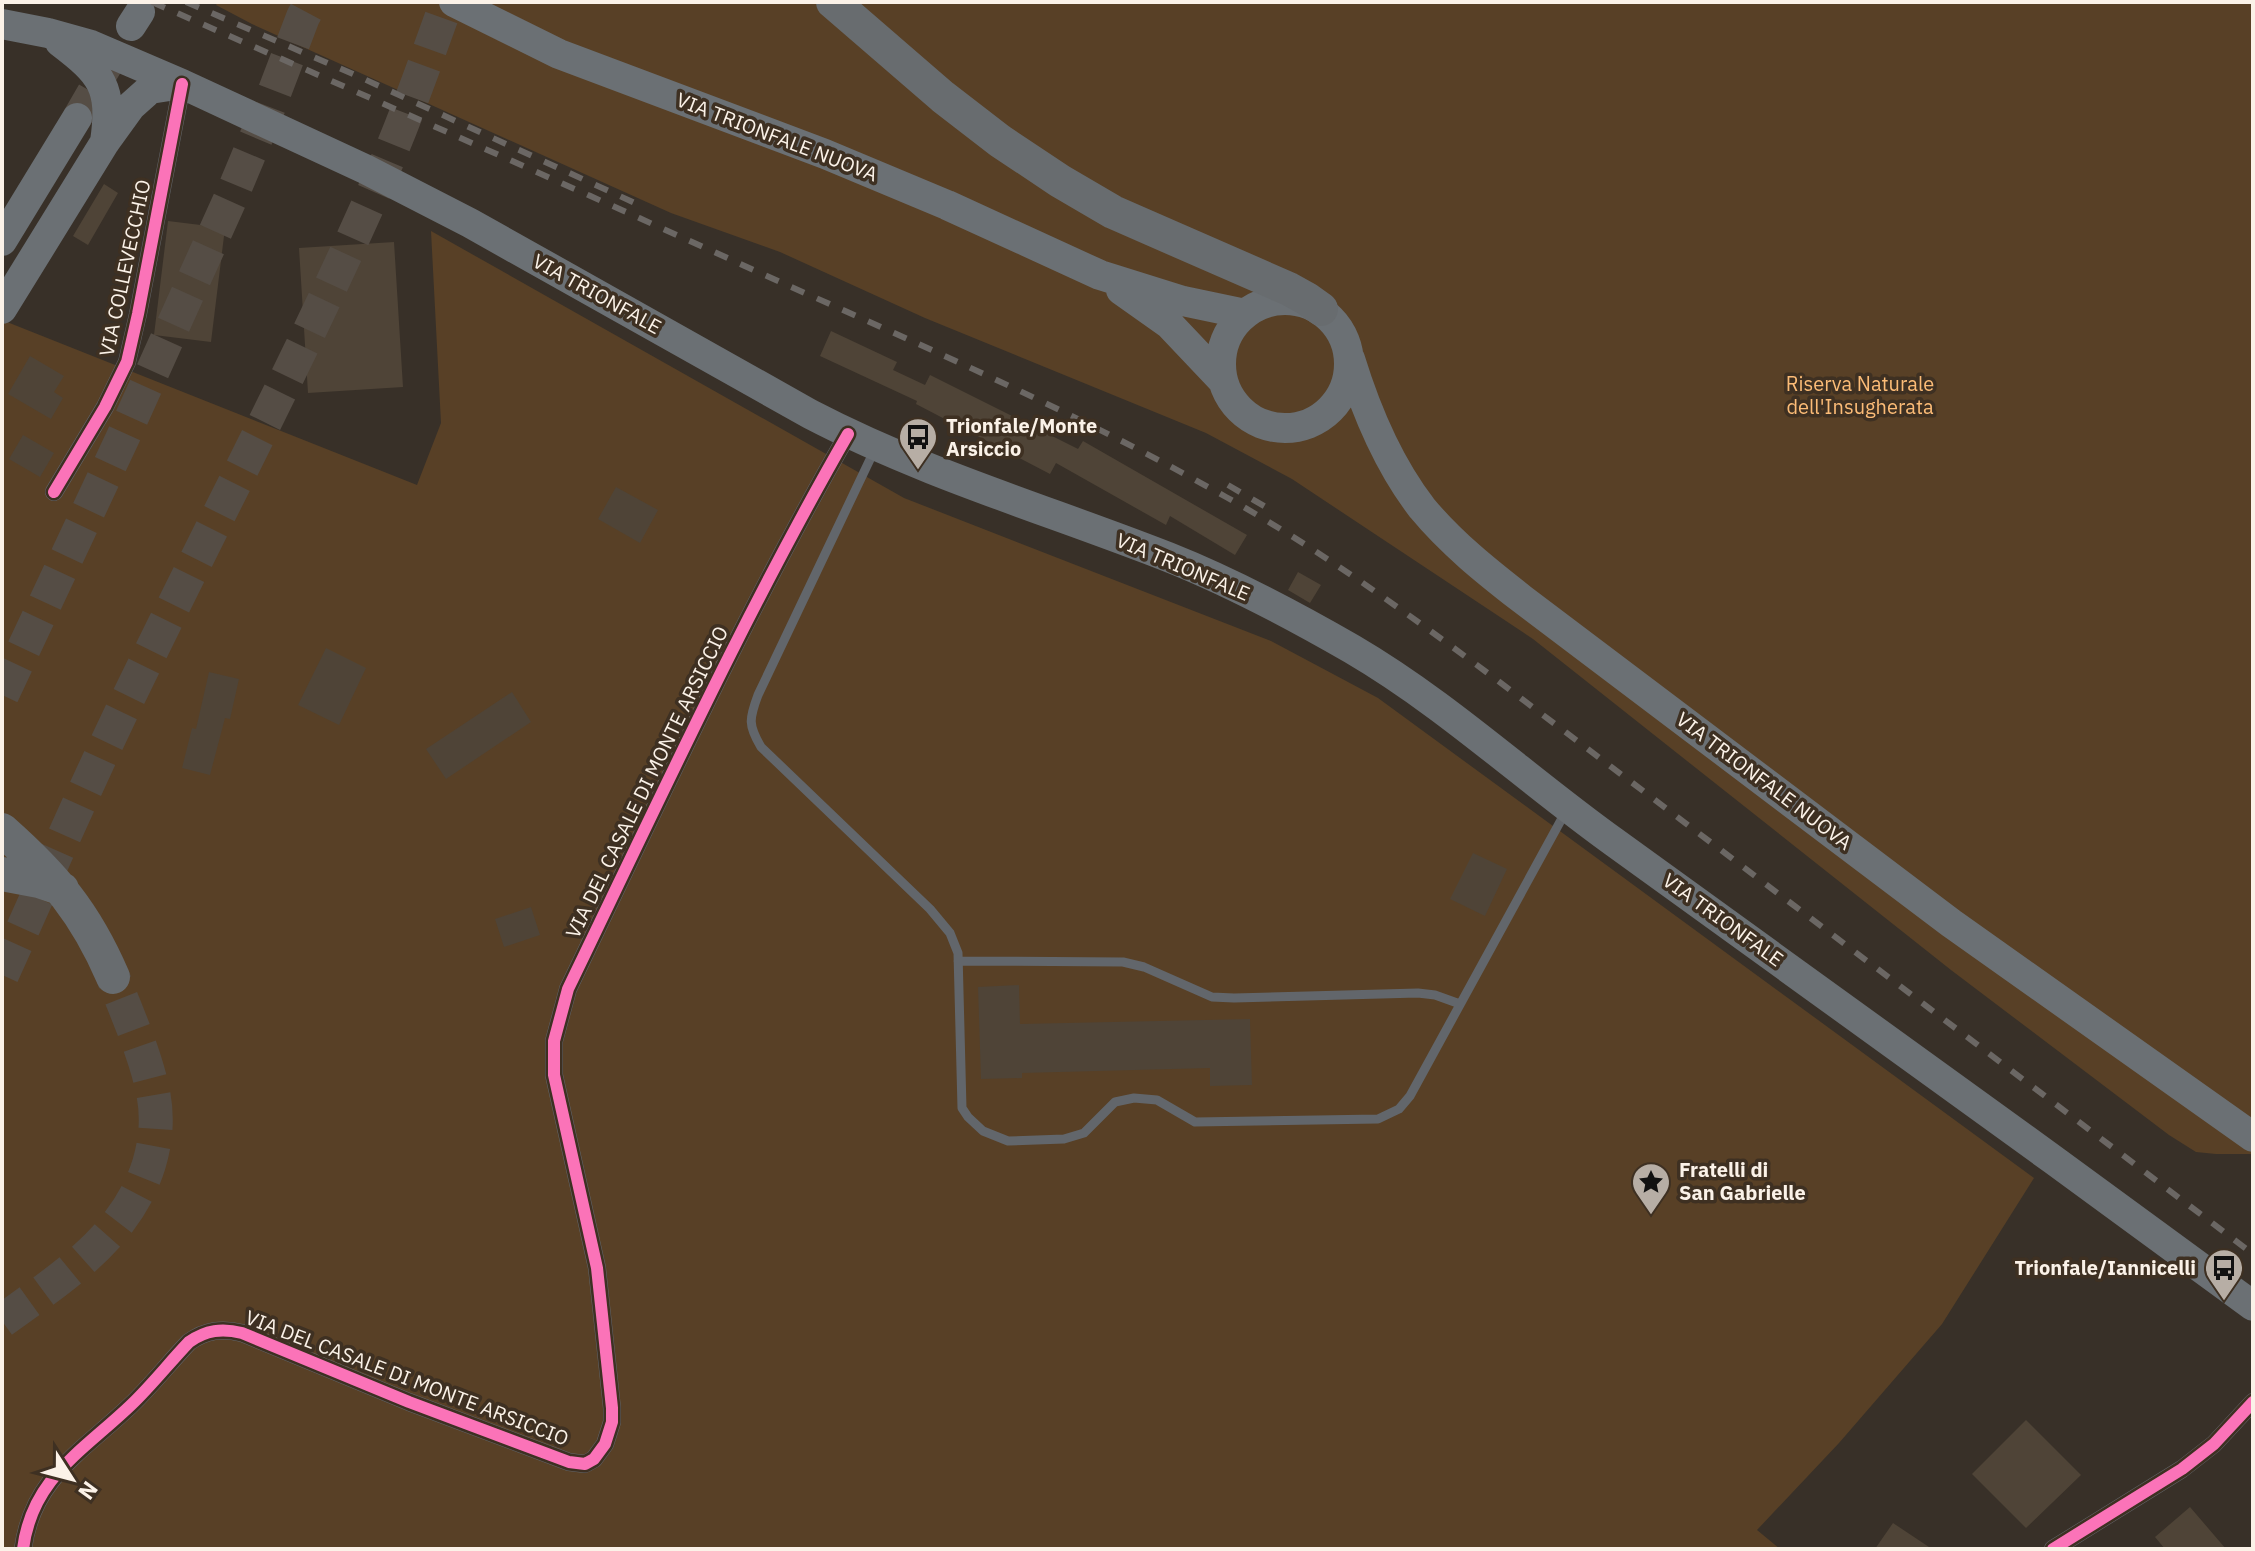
<svg xmlns="http://www.w3.org/2000/svg" width="2255" height="1551" viewBox="0 0 2255 1551" font-family="'IBM Plex Sans',sans-serif">
  <rect width="100%" height="100%" fill="#383028"/>
  <path fill="#584026" d="M 218,2 L 2253,2 L 2253,1154 L 2216,1154 L 2196,1152 L 2169,1135 L 1951,970 L 1533,639 L 1292,479 L 1206,433 L 925,318 L 780,252 L 671,213 L 252,24 L 216,5 Z
    M 431,231 L 904,498 L 1271,641 L 1378,698 L 2034,1178 L 1942,1324 L 1839,1443 L 1757,1530 L 1780,1549 L 2,1549 L 2,320 L 417,485 L 441,423 Z"/>
  <path fill="#4f4437" d="M 104,184 L 118,193 L 88,245 L 73,236 Z
    M 168,221 L 225,228 L 211,342 L 154,335 Z
    M 394,242 L 403,387 L 308,393 L 299,248 Z
    M 831,331 L 897,362 L 893,370 L 925,385 L 930,375 L 1078,449 L 1083,441 L 1247,535 L 1235,555 L 1170,516 L 1166,525 L 1056,463 L 1050,474 L 916,404 L 917,401 L 820,356 Z
    M 30,356 L 64,376 L 54,392 L 63,398 L 51,419 L 8,394 Z
    M 23,435 L 54,453 L 40,477 L 9,459 Z
    M 616,487 L 658,510 L 640,543 L 598,519 Z
    M 1298,572 L 1321,585 L 1310,603 L 1288,590 Z
    M 326,648 L 366,668 L 339,725 L 298,705 Z
    M 209,672 L 239,679 L 230,719 L 225,718 L 210,775 L 182,768 L 192,728 L 196,729 Z
    M 512,692 L 531,722 L 446,779 L 426,749 Z
    M 1473,853 L 1507,869 L 1485,916 L 1450,899 Z
    M 531,907 L 540,935 L 504,947 L 495,919 Z
    M 1019,985 L 1020,1024 L 1250,1019 L 1252,1085 L 1210,1086 L 1210,1068 L 1022,1073 L 1022,1078 L 981,1079 L 978,987 Z
    M 2026,1420 L 2081,1475 L 2026,1528 L 1972,1474 Z
    M 2190,1507 L 2226,1549 L 2165,1549 L 2155,1537 Z
    M 1893,1523 L 1932,1549 L 1875,1549 Z"/>
  <g fill="none" stroke-linecap="round" stroke-linejoin="round">
    <path stroke="#554d45" stroke-width="30" stroke-dasharray="30 15" stroke-linecap="butt" d="M 77,118 L 110,61"/>
    <path stroke="#554d45" stroke-width="34" stroke-dasharray="34 17" stroke-linecap="butt" d="M 2,695 L 123,437 L 232,195 L 268,109 L 303,17 L 311,2
      M 2,975 C 46,878 88,780 135,684 C 219,511 309,342 385,166 C 408,112 427,57 447,2
      M 2,1321 C 61,1278 126,1238 149,1164 C 156,1140 158,1117 153,1092 C 145,1053 127,1014 113,977"/>
    <path stroke="#62666b" stroke-width="9" d="M 874,451 L 758,695 C 749,719 748,725 761,747 L 930,909 L 950,933 L 958,953 L 962,1108 L 968,1117 L 983,1131 L 1008,1141 L 1064,1139 L 1084,1133 L 1115,1102 L 1134,1098 L 1157,1100 L 1195,1122 L 1378,1119 L 1399,1109 L 1410,1096 L 1566,811
      M 958,961 L 1123,962 L 1144,967 L 1212,997 L 1234,998 L 1418,993 L 1435,995 L 1460,1004"/>
    <path stroke="#62666b" stroke-width="18" d="M 54,492 L 105,407 L 127,362 L 138,314 L 182,84
      M 23,1549 C 32,1478 83,1451 131,1405 C 151,1386 169,1363 189,1342 C 206,1330 222,1328 242,1333 L 409,1402 L 569,1462 L 585,1464 L 594,1459 L 605,1444 L 612,1422 L 612,1408 L 597,1268 L 554,1075 L 554,1041 L 568,989 C 658,803 745,613 848,434
      M 2053,1549 L 2182,1469 L 2214,1444 L 2253,1402"/>
    <path stroke="#6b7074" stroke-width="30" d="M 454,2 L 559,54 L 825,154 L 947,205 L 1100,275 L 1183,301 L 1245,314
      M 2,24 L 48,33 L 91,45 L 182,84 L 365,169 L 470,223 L 810,414 C 925,474 1048,510 1168,557 C 1231,582 1293,615 1352,649 C 1446,704 1526,779 1614,842 C 1828,996 2041,1150 2253,1306
      M 131,26 L 140,12
      M 60,42 C 102,74 113,87 105,142
      M 2,241 L 77,118
      M 1121,290 L 1169,324 L 1223,381
      M1221 364a64 64 0 1 1 128 0a64 64 0 1 1-128 0Z
      M 2,309 L 105,142 L 131,106 L 150,89 L 182,84
      M 1350,359 C 1366,411 1388,464 1422,508 C 1451,543 1486,571 1522,599 L 1951,923 L 2253,1137"/>
    <path stroke="#686c6f" stroke-width="34" d="M 833,2 L 943,97 L 1000,141 L 1060,181 L 1113,212 L 1289,289 L 1307,299 L 1321,309
      M 2,830 C 54,876 85,912 113,977
      M 2,874 L 39,881 L 62,889"/>
    <path stroke="#6b6764" stroke-width="6" stroke-dasharray="14 14" stroke-linecap="butt" d="M 152,2 C 355,91 557,180 758,272 C 916,343 1076,412 1226,497 C 1319,549 1404,611 1489,674 L 2253,1254
      M 186,2 L 353,74 L 635,203
      M 1228,485 L 1276,513"/>
    <defs>
      <path id="cycleway" d="M 54,492 L 105,407 L 127,362 L 138,314 L 182,84
        M 23,1549 C 32,1478 83,1451 131,1405 C 151,1386 169,1363 189,1342 C 206,1330 222,1328 242,1333 L 409,1402 L 569,1462 L 585,1464 L 594,1459 L 605,1444 L 612,1422 L 612,1408 L 597,1268 L 554,1075 L 554,1041 L 568,989 C 658,803 745,613 848,434
        M 2053,1549 L 2182,1469 L 2214,1444 L 2253,1402"/>
    </defs>
    <use href="#cycleway" stroke="#3e3022" stroke-width="17"/>
    <use href="#cycleway" stroke="#fb73b8" stroke-width="12"/>
  </g>
  <defs>
    <symbol id="bus-pin" viewBox="-11 -11 22 30"><path d="M0 17L-7.5 6A9.5 9.5 0 1 1 7.5 6Z" fill="#b7aea5" stroke="#3e3022"/><path d="M-5-6H5V4H4V6H2V4H-2V6H-4V4H-5ZM-3.5-4V0h7V-4ZM-3.5 1.2v1.5H-2V1.2ZM2 1.2v1.5H3.5V1.2Z" fill="#111"/></symbol>
    <symbol id="sight-pin" viewBox="-11 -11 22 30"><path d="M0 17L-7.5 6A9.5 9.5 0 1 1 7.5 6Z" fill="#b7aea5" stroke="#3e3022"/><path d="M0-6L1.8-2.2L6-1.7L2.9 1.2L3.7 5.4L0 3.3L-3.7 5.4L-2.9 1.2L-6-1.7L-1.8-2.2Z" fill="#111"/></symbol>
  </defs>
  <g fill-rule="evenodd">
    <use href="#bus-pin" x="896" y="415" width="44" height="60"/>
    <use href="#sight-pin" x="1629" y="1160" width="44" height="60"/>
    <use href="#bus-pin" x="2202" y="1246" width="44" height="60"/>
  </g>
  <g text-anchor="middle" stroke-width="7" stroke-linejoin="round" paint-order="stroke">
    <g font-size="20" fill="#fbf2e8" stroke="#3e3022">
      <text transform="translate(777 137) rotate(21)" y="7">VIA TRIONFALE NUOVA</text>
      <text transform="translate(125 268) rotate(-78)" y="7">VIA COLLEVECCHIO</text>
      <text transform="translate(597 294) rotate(29)" y="7">VIA TRIONFALE</text>
      <text transform="translate(1183 567) rotate(23)" y="7">VIA TRIONFALE</text>
      <text transform="translate(1764 781) rotate(37)" y="7">VIA TRIONFALE NUOVA</text>
      <text transform="translate(647 782) rotate(-64)" y="7">VIA DEL CASALE DI MONTE ARSICCIO</text>
      <text transform="translate(1723 920) rotate(36)" y="7">VIA TRIONFALE</text>
      <text transform="translate(407 1378) rotate(21)" y="7">VIA DEL CASALE DI MONTE ARSICCIO</text>
    </g>
    <g font-size="20" fill="#fcbc77" stroke="#3e3022">
      <text x="1860" y="391">Riserva Naturale<tspan x="1860" dy="23">dell'Insugherata</tspan></text>
    </g>
    <g font-size="20" font-weight="bold" fill="#fbf2e8" stroke="#3e3022" text-anchor="start">
      <text x="946" y="433">Trionfale/Monte<tspan x="946" dy="23">Arsiccio</tspan></text>
      <text x="1679" y="1177">Fratelli di<tspan x="1679" dy="23">San Gabrielle</tspan></text>
      <text x="2196" y="1275" text-anchor="end">Trionfale/Iannicelli</text>
    </g>
  </g>
  <rect width="2255" height="1551" fill="none" stroke="#fbf2e8" stroke-width="8"/>
  <g transform="translate(72 1479) rotate(126)" stroke="#3e3022" stroke-width="6" paint-order="stroke">
  <path d="M0-6L14 30L0 20L-14 30Z" fill="#fbf2e8"/>
  <text y="-12" font-size="22" font-weight="bold" text-anchor="middle" fill="#fbf2e8">N</text>
  </g>
</svg>
